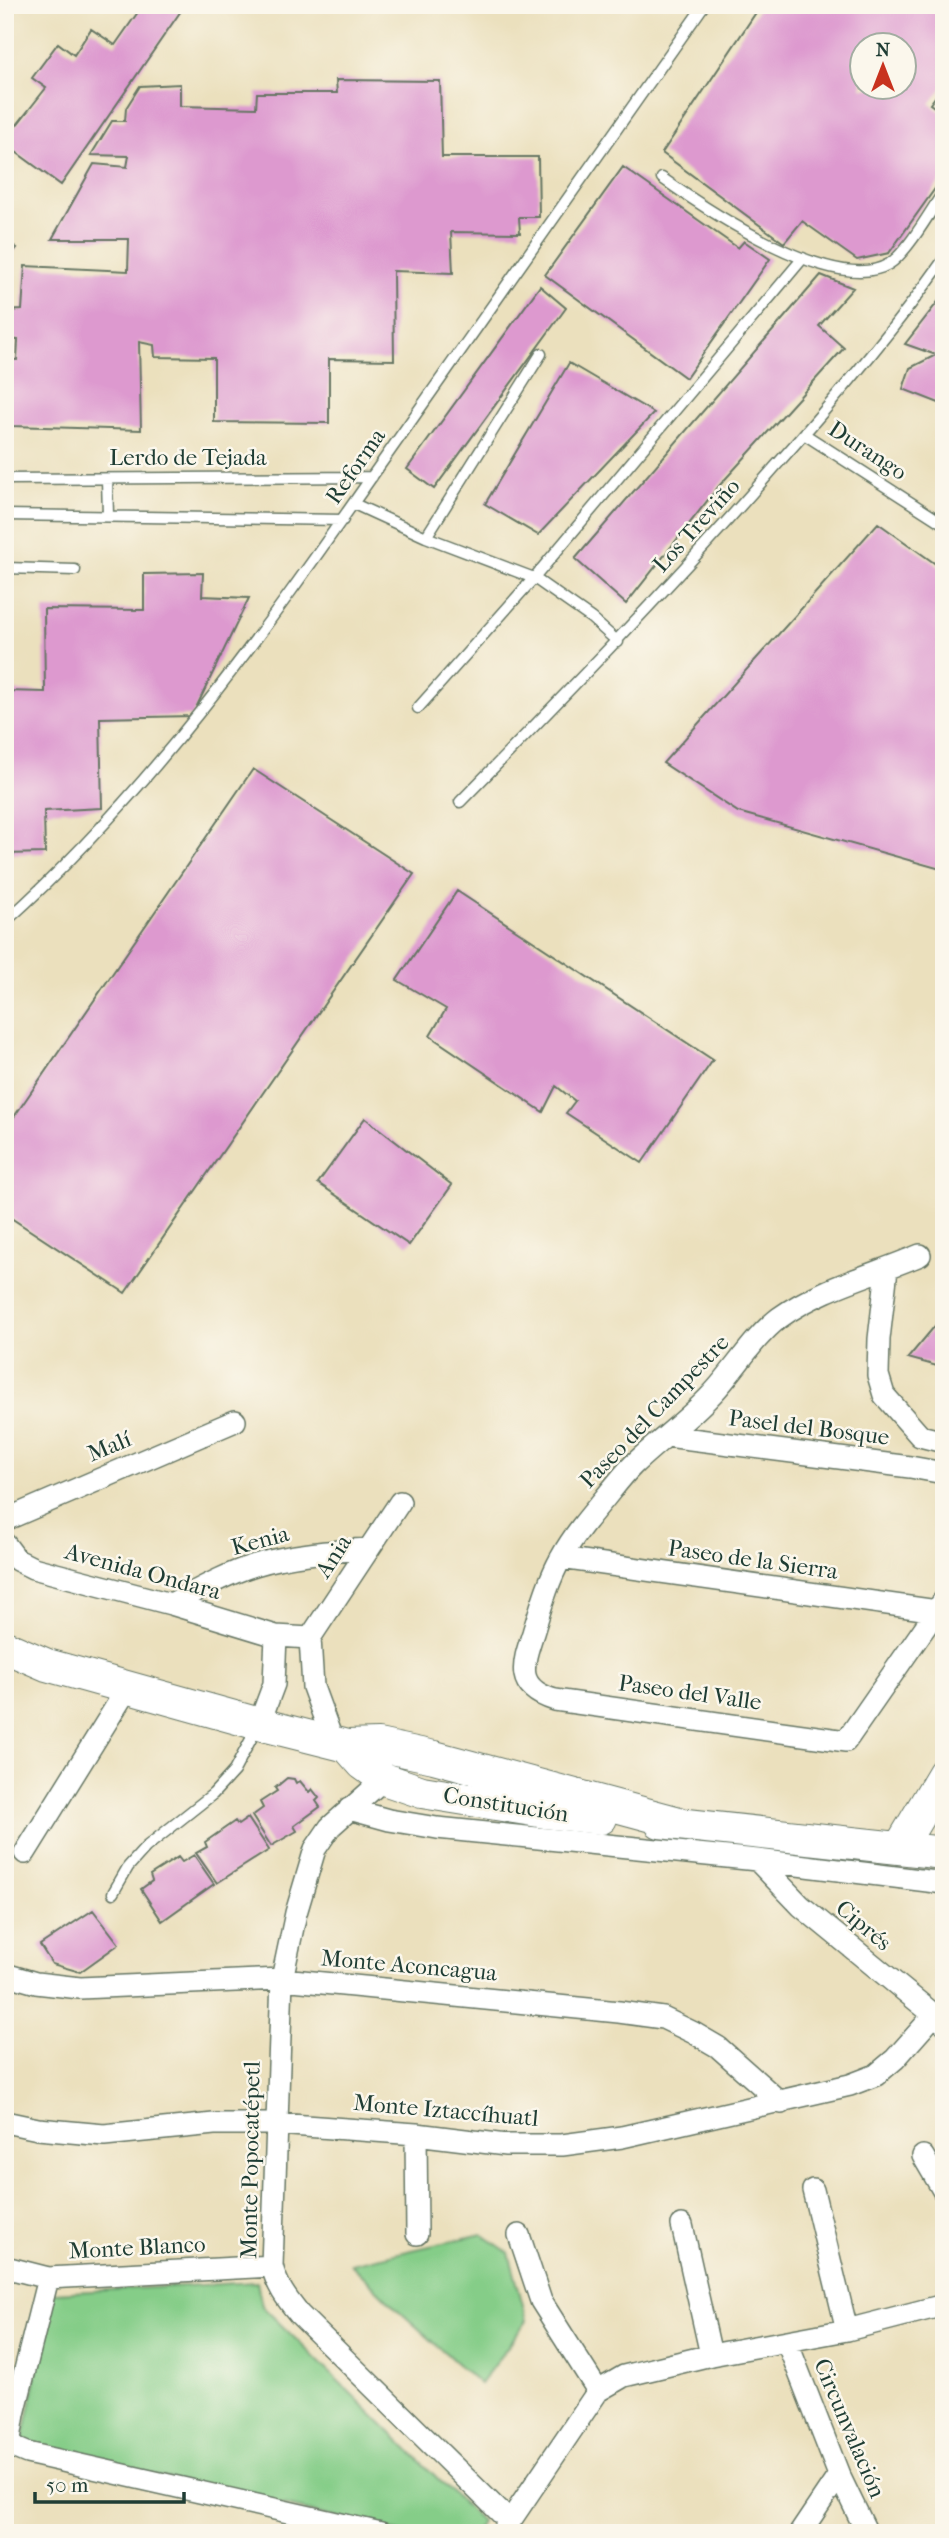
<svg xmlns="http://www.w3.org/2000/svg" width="949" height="2538" viewBox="0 0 949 2538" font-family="'IM FELL French Canon',serif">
  <rect width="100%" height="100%" fill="#fbf7ec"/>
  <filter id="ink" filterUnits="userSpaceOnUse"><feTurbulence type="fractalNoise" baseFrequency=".0143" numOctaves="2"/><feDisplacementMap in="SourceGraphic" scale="14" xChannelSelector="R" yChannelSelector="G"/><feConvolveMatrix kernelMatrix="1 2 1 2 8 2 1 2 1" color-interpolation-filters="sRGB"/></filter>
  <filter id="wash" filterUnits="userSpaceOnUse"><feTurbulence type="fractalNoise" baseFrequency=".00686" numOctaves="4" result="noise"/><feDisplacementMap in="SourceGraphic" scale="28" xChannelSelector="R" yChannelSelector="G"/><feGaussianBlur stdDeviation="1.57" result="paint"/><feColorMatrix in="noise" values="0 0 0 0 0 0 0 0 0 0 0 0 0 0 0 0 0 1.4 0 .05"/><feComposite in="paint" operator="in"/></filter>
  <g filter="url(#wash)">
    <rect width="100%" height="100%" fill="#ebe0bd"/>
    <path fill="#85cd88" stroke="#52855e" stroke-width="2" d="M 482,2234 L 509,2253 L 527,2320 L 480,2384 L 398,2310 L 351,2264 Z
      M 257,2282 L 262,2306 L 481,2521 L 474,2533 L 402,2533 L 22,2444 L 54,2293 Z"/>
    <g id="blocks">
      <path fill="#dd99cf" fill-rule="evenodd" d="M 143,5 L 185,5 L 61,185 L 5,144 L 5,140 L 46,88 L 32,78 L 58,43 L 74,55 L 91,29 L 115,45 Z
        M 761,5 L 944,5 L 944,85 L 930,104 L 944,114 L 944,176 L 889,253 L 857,260 L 802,221 L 784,243 L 662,153 ZM 862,46 L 904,46 L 904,88 L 862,88 Z
        M 336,80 L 440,81 L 442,157 L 538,157 L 539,217 L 519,217 L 520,233 L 451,232 L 453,273 L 393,271 L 394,360 L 329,359 L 329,423 L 214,422 L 214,358 L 155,357 L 154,345 L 139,342 L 141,430 L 12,426 L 5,405 L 5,359 L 17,360 L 18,340 L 5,339 L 5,311 L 22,310 L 25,266 L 128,271 L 129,239 L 52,239 L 94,164 L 127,167 L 129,156 L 91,155 L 112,121 L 125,121 L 126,108 L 140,86 L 180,84 L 180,106 L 256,108 L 257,93 L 337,93 Z
        M 623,167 L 738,248 L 744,241 L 770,259 L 686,378 L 545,275 Z
        M 5,240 L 17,248 L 5,262 Z
        M 821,275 L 853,288 L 819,326 L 844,348 L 719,486 L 626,604 L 575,559 Z
        M 540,286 L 566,308 L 434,489 L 407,469 Z
        M 944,294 L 944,405 L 903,389 L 910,368 L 936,355 L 905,344 Z
        M 569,363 L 654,413 L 538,535 L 485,504 Z
        M 878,523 L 944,570 L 944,870 L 738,812 L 663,763 Z
        M 203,573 L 202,596 L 249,598 L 192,716 L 100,718 L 102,808 L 44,811 L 45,853 L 5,854 L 5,691 L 45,692 L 44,609 L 144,610 L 144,574 Z
        M 253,769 L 414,874 L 125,1293 L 5,1214 L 5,1130 Z
        M 457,891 L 713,1060 L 642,1163 L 566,1113 L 575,1101 L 556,1086 L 543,1112 L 430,1036 L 446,1009 L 397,980 Z
        M 365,1118 L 452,1185 L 409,1245 L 318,1183 Z
        M 944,1315 L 944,1368 L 908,1358 Z
        M 287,1778 L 294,1779 L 296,1783 L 300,1781 L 309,1792 L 312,1789 L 319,1798 L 316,1801 L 320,1807 L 294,1826 L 297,1831 L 271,1846 L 252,1816 L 263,1808 L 260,1802 L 277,1791 L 275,1788 Z
        M 248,1818 L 269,1850 L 217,1883 L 196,1853 L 207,1847 L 205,1842 L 235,1821 L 238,1825 Z
        M 194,1855 L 214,1884 L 162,1921 L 141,1889 L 152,1881 L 150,1875 L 178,1857 L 182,1862 Z
        M 93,1910 L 119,1944 L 80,1972 L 52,1964 L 40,1945 Z"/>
    </g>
  </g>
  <g filter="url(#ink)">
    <use href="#blocks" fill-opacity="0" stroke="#667664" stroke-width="2"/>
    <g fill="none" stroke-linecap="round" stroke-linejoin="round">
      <defs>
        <path id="lane" d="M 662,178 C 707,210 835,296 889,264 C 907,253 932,209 944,191
          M 804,434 L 944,524
          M 5,479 L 372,477
          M 107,479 L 108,515
          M 354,504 L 426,537 L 534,578 L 591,618 L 618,642
          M 5,515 L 343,520
          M 426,537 L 541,354
          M 5,568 L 75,570
          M 418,708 L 534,578 L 803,258
          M 460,802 C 567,693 673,584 773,469 C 833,402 892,333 944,259
          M 5,922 C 150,792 263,633 373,475 C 483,318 595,162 704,5
          M 113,1893 L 128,1867 L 146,1847 L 213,1794 L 234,1771 L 258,1726"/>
        <path id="street" d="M 920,1255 C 873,1275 820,1288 779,1318 C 754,1337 734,1371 712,1394 C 688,1420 658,1441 633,1465 C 623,1475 614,1487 605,1498 C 589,1517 573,1536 561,1558 C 548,1581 541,1607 533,1633 C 522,1666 515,1688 555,1700 L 846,1741 L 944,1600
          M 887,1269 L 879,1339 L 878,1375 L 884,1395 L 920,1436 L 944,1442
          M 667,1436 L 910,1467 L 944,1473
          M 5,1520 L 235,1421
          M 5,1544 L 17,1560 L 33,1568 L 171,1604 L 276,1636 L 310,1638
          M 561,1558 L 937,1611
          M 171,1604 C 198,1590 226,1574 255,1565 C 291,1554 332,1551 369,1549
          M 310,1638 L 400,1502
          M 310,1638 L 313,1687 L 333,1742
          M 259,1724 L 274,1684 L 276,1636
          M 384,1779 L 330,1827 L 315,1849 L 296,1913 L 282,1979 L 272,2266 C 277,2286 286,2298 299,2314 L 510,2522
          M 349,1809 L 389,1820 L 437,1828 L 757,1860 L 944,1883
          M 25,1853 L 127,1689
          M 757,1860 L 801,1906 L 944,2023
          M 5,1974 L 36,1983 L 80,1988 L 282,1979 L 619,2012 L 663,2018 L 694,2033 L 718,2047 L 781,2103
          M 5,2122 L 38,2129 L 104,2135 L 214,2124 L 277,2124 L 416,2134 L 506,2145 L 562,2145 L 622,2137 L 850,2085 L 876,2075 L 895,2059 L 934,2015
          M 416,2134 L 417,2234
          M 923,2156 L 944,2192
          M 813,2190 L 847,2330
          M 682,2225 L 711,2355
          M 519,2235 L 541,2301 L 598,2391
          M 5,2267 L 48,2278 L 272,2266
          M 48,2278 L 14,2414 L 10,2439 L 15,2448 L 27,2453 L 381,2533
          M 787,2342 L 839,2475 L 867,2533
          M 502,2533 L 598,2391 L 624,2376 L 711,2355 L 847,2330 L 944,2305
          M 800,2533 L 839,2475"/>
        <path id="secondary" d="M 5,1647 L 47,1665 L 259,1724 L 347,1746 L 378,1745 L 434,1757 L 679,1823
          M 347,1746 L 363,1764 L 384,1779 L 422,1792 L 545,1812 L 601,1818
          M 660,1822 L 944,1853
          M 900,1847 L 944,1773"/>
      </defs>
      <use href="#lane" stroke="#667664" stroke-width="13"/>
      <use href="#street" stroke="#667664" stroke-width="24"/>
      <use href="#secondary" stroke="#667664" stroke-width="34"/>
      <use href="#lane" stroke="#fff" stroke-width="10"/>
      <use href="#street" stroke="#fff" stroke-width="21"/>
      <use href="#secondary" stroke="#fff" stroke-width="32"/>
    </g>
  </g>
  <g text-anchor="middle" stroke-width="5" stroke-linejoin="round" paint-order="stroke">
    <g font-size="23" fill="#1f3d34" stroke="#fbf7ec">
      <text transform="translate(868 450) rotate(33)" y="8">Durango</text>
      <text x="188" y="465">Lerdo de Tejada</text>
      <text transform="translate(355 466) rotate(-55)" y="8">Reforma</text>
      <text transform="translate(696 525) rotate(-48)" y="8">Los Treviño</text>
      <text transform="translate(654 1411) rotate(-46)" y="8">Paseo del Campestre</text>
      <text transform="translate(809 1427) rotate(7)" y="8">Pasel del Bosque</text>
      <text transform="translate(109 1446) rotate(-23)" y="8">Malí</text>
      <text transform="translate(260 1540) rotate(-15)" y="8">Kenia</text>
      <text transform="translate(333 1556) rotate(-57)" y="8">Ania</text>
      <text transform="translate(753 1559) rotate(8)" y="8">Paseo de la Sierra</text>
      <text transform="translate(143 1571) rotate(15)" y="8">Avenida Ondara</text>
      <text transform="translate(690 1692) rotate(8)" y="8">Paseo del Valle</text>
      <text transform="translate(506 1804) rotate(9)" y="8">Constitución</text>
      <text transform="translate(864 1925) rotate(40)" y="8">Ciprés</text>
      <text transform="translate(409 1965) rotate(5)" y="8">Monte Aconcagua</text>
      <text transform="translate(446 2110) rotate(5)" y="8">Monte Iztaccíhuatl</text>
      <text transform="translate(250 2160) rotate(-89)" y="8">Monte Popocatépetl</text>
      <text transform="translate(137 2247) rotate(-3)" y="8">Monte Blanco</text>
      <text transform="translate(850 2428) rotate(67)" y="8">Circunvalación</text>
    </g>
  </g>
  <rect width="949" height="2538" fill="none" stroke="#fbf7ec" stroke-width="28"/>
  <g transform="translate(883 66)"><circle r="33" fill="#fbf7ec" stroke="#a3ada2" stroke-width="2"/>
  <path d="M0-5L12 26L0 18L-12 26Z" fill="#c8321e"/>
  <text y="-10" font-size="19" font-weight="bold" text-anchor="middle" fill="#1f3d34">N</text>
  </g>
  <path d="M35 2492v10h149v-10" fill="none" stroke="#1f3d34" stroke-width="3.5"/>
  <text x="46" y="2492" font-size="21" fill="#1f3d34" stroke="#fbf7ec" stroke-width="5" paint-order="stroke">50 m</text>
</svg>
